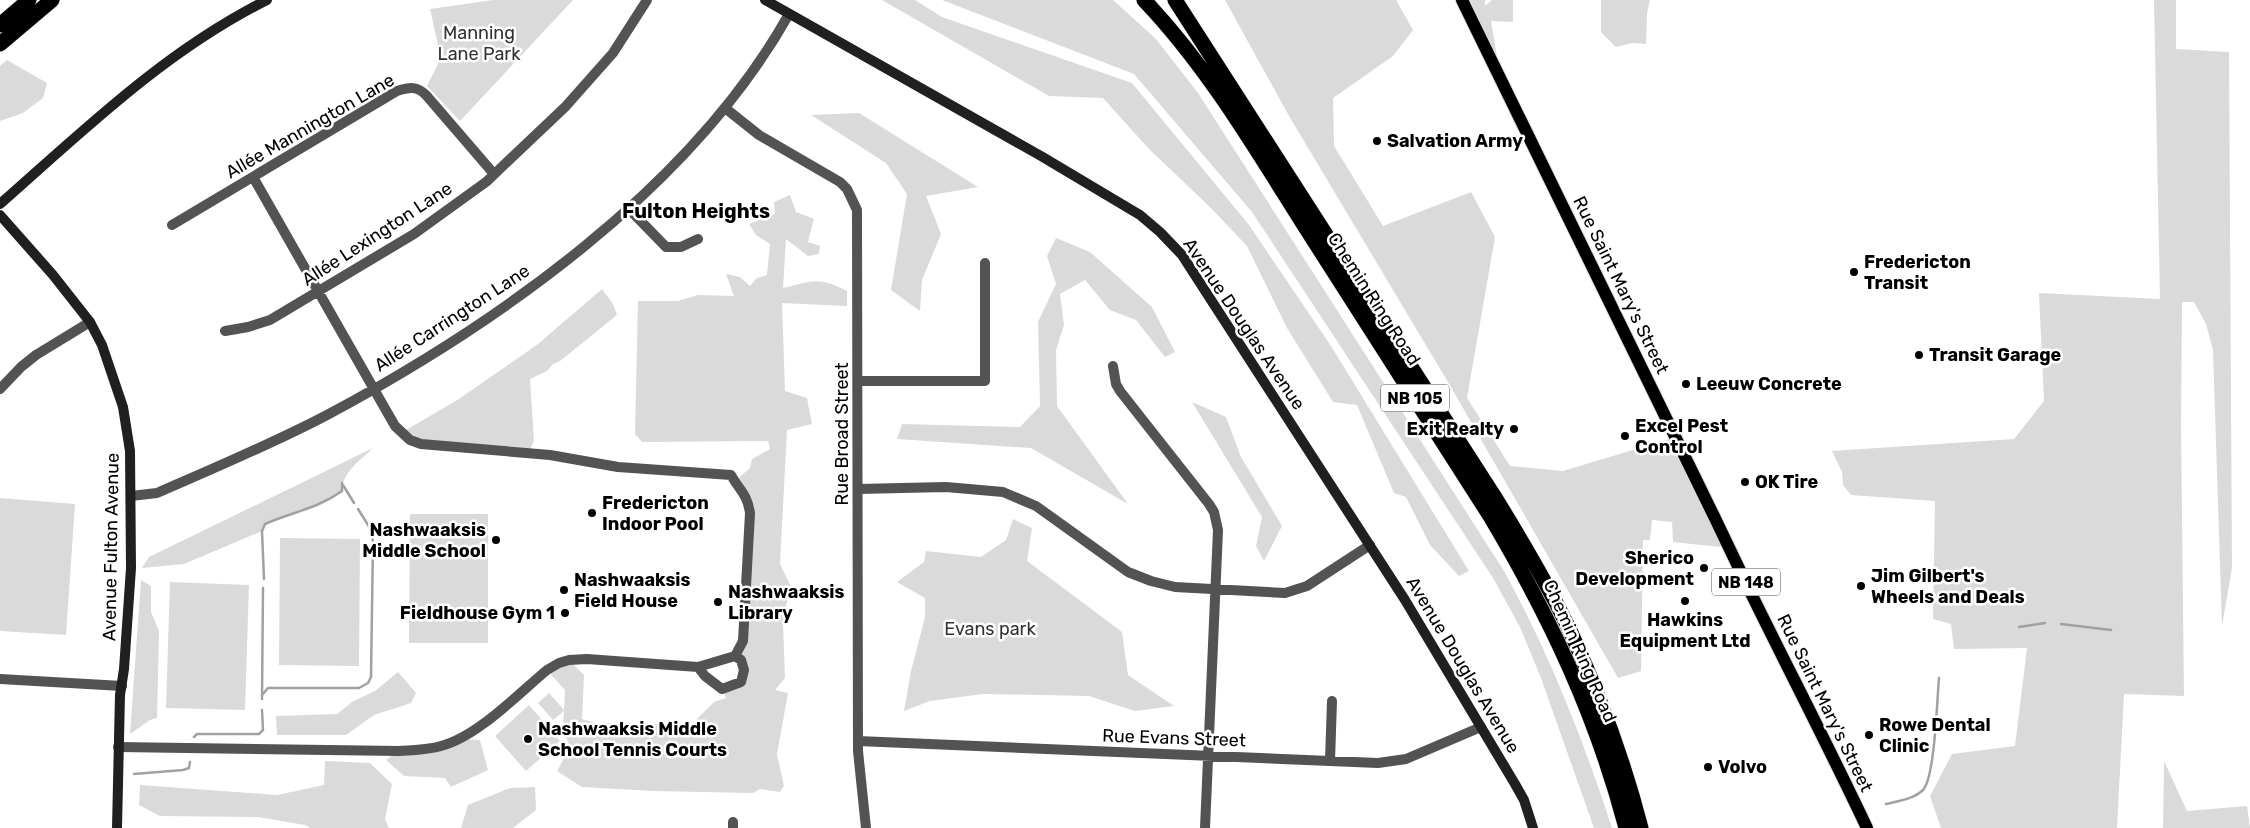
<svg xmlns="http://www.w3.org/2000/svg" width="2250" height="828" viewBox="0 0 2250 828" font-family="Rubik,sans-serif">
  <rect width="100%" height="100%" fill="#fff"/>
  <path fill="#dadada" d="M 493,0 L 573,0 L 460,121 L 427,86 L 441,58 L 430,9 Z
    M 882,0 L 915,0 L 942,17 L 1132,83 L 1249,225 L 1331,346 L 1469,571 L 1459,576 L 1430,545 L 1406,497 L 1394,493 L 1357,405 L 1333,402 L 1287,328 L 1247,246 L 1210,207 L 1149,149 L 1103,98 L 1049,96 Z
    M 942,0 L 1113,0 L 1156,39 L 1198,93 L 1504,571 C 1549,653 1583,739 1612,828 L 1594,828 L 1541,678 L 1520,627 L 1493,578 L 1252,212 L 1134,74 Z
    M 1225,0 L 1396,0 L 1413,30 L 1393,56 L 1333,98 L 1334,146 L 1383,226 L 1471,192 L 1495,237 L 1467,398 L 1510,466 L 1563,471 L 1676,437 L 1730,548 L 1673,542 L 1672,522 L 1652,520 L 1650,540 L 1643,540 L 1641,671 L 1618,678 L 1448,382 L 1289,116 Z
    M 1469,0 L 1485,0 L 1485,6 L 1492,0 L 1513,0 L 1513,22 L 1491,21 L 1497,57 Z
    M 1601,0 L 1650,0 L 1647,13 L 1646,44 L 1632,43 L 1616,47 L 1601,32 Z
    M 2154,0 L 2176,0 L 2176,49 L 2229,52 L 2232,568 L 2222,626 L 2213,350 L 2206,324 L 2194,302 L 2182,302 L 2181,426 L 2184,696 L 2124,694 L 2117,828 L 1941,828 L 1930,796 L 1952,754 L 2015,746 L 2027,648 L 1954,649 L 1951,624 L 1933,619 L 1935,501 L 1851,495 L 1843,485 L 1842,472 L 1832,451 L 2014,439 L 2044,401 L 2039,293 L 2160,299 Z
    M 7,60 L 47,83 L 43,98 L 23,113 L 0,121 L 0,66 Z
    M 859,113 L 978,187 L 926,196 L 941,234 L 922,280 L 920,311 L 891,290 L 907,194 L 886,163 L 811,115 Z
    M 790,195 L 796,212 L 814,219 L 808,242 L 820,246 L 819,254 L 808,256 L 786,239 L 783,288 C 813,281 818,276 847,291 L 847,306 L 782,303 L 785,391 L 807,398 L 812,424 L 787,430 L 780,564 L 790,585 L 783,623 L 785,678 L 775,690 L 788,693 L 777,754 L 784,786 L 780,792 L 760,789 L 753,793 L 653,791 L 582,787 L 557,771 L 570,747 L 563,730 L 564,711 L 553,720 L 538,703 L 549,693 L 564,710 L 565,690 L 547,670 L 569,660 L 584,675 L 582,719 L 596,723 L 691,725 L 714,702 L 726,698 L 722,689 L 730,687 L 744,670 L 735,656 L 743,641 L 750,513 L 734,482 L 750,468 L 752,459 L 770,449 L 768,441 L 642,442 L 635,434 L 638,301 L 678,301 L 698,295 L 734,296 L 726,274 L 740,277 L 750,286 L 757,278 L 767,275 L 770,244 L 756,235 L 749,224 L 775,214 L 774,202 Z
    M 1056,238 L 1090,252 L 1152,307 L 1175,352 L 1165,357 L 1136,320 L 1110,310 L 1085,280 L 1060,294 L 1064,325 L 1056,350 L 1057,406 L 1128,504 L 1031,448 L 897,439 L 902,424 L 1020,427 L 1040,406 L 1038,322 L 1056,284 L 1047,256 Z
    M 602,289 L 613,304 L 617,315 L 560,361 L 553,364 L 547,371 L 530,379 L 534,441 L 528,454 L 421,444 L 401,433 L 459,399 L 538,344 Z
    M 1192,402 L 1226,417 L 1241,457 L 1282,526 L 1264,561 L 1256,546 L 1262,517 Z
    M 373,448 C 361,460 342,472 342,491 C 317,509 292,512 265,524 L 262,531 L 184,564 L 142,568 L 149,557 Z
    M 0,498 L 75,504 L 66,635 L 0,631 Z
    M 410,514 L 488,514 L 488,643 L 409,643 Z
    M 1013,519 L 1032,528 L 1027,561 L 1122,632 L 1128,675 L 1174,706 L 1135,711 L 1089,696 L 983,694 L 930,701 L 904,711 L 911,671 L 925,617 L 925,598 L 897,582 L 924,562 L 926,551 L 981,557 L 1006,540 Z
    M 280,538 L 360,539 L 359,666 L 279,665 Z
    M 141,580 L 151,586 L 151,612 L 159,631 L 157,718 L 150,720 L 130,734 Z
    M 170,582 L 249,585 L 245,710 L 166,708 Z
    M 398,672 L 416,693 L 411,703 L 374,715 L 346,735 L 277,735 L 276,716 L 337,714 L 352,702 L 375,691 Z
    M 529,705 L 560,741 L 526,771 L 495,736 Z
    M 460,739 L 480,740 L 488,770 L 451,787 L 445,778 L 404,776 L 386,760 L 399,751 Z
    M 325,761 L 370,763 L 392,784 L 385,819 L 389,828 L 310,828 L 305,825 L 258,817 L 160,816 L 139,805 L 140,785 L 277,795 L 324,785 Z
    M 2164,761 L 2187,811 L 2247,806 L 2250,828 L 2163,828 Z
    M 535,787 L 536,810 L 513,828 L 461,828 L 468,805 L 510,788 Z"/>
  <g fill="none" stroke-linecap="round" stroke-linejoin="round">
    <path stroke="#a1a1a1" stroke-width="2.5" d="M 343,485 L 354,503
      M 264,579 L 262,531 L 265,524 C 292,512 317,509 342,491 L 342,483
      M 2061,624 L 2111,630
      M 2019,627 L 2045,623
      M 263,694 L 268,688 L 359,688 L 368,683 L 371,677 L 373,541 L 370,528 L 358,509
      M 262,699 L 263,588
      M 194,737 L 197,734 L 259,734 L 263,730 L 262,710
      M 134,774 L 183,770 L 189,768 L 190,762
      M 1886,804 C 1898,801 1914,799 1923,790 C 1935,777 1937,699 1939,678"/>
    <defs>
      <path id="primary" d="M 1462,0 C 1556,195 1653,388 1746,583 C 1786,665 1828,745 1867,828"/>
      <path id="highway" d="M 1144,0 C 1207,66 1254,146 1302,222 C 1365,320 1428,418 1490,516 C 1550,617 1596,714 1626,828
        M 1175,0 L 1496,499 C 1523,543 1550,588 1572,635 C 1600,697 1624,762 1641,828
        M 0,25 L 29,0
        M 0,44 L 52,0"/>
    </defs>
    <use href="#primary" stroke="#dbdbdb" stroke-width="14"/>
    <use href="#highway" stroke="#dbdbdb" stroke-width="16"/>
    <path stroke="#535353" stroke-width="10" d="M 725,108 L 759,135 L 840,182 L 847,189 L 857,210 L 858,751 L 866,828
      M 628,208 L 666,247 L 681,247 L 698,239
      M 172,225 L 397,91 C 410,87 417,86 426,95 L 494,174
      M 225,331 L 248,327 L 270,320 L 414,234 L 486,182 L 566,106 L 613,53 L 647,0
      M 1113,366 L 1116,384 L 1120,391 L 1209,504 L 1214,512 L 1218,530 L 1205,828
      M 858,381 L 985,381 L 985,263
      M 0,389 L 21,367 L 36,355 L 90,322
      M 858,489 L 946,487 L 1003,492 L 1036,506 L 1128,572 L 1151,581 L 1175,587 L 1285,593 L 1307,586 L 1370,545
      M 131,496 L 157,493 C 214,468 272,444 327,415 C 499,323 692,187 789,14
      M 698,667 L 705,676 L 722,689 L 741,682 L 744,670 L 741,660 L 735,656
      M 0,679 L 122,686
      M 858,741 L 1378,763 L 1406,759 L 1481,727
      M 118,747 L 399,751 C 413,750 428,750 441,746 C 477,737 518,694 547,670 L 559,663 L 569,660 L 587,659 L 698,667 L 735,656 L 743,641 L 750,513 C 747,493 739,490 731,475 L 618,467 L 550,455 L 421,444 L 410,440 L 395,426 L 253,177
      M 1330,761 L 1332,701
      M 733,822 L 733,828"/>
    <path stroke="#202020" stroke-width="10" d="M 765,0 L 1041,156 L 1140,215 L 1160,232 L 1182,255 L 1405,600 L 1515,784 L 1524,800 L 1533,828
      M 0,204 C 84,130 165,51 267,0
      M 0,215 L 53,275 L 90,322 L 102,345 L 123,407 L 130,451 L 131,568 L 124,669 L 120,695 L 117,828"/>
    <use href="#primary" stroke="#000" stroke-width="12"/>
    <use href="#highway" stroke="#000" stroke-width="15"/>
  </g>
  <g fill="#000" stroke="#fff" stroke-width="2">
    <circle cx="1377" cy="141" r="5"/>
    <circle cx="1854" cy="272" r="5"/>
    <circle cx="1919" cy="355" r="5"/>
    <circle cx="1686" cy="384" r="5"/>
    <circle cx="1514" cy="429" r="5"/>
    <circle cx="1625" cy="436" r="5"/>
    <circle cx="1745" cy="482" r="5"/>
    <circle cx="592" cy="513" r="5"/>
    <circle cx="496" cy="540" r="5"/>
    <circle cx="1704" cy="568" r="5"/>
    <circle cx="1861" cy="586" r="5"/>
    <circle cx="564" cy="590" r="5"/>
    <circle cx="1685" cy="601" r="5"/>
    <circle cx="718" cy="602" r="5"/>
    <circle cx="565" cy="613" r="5"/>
    <circle cx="1869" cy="735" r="5"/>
    <circle cx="528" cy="739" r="5"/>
    <circle cx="1708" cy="767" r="5"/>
  </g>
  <g text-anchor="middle" stroke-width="5" stroke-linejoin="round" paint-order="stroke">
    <g fill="#fff" stroke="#4c4c4c" stroke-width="1">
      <rect x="1381" y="384.5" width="68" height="27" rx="4"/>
      <rect x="1712" y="568.5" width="68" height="27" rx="4"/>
    </g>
    <g font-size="16" font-weight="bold" fill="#000">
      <text x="1415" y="404">NB 105</text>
      <text x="1746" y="588">NB 148</text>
    </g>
    <g font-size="18" fill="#313131" stroke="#fff">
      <text x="479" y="39">Manning<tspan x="479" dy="21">Lane Park</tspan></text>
      <text x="990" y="635">Evans park</text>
    </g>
    <g font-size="18" fill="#000" stroke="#fff">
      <text transform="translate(310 126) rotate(-30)" y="6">Allée Mannington Lane</text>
      <text transform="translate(377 234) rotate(-33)" y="6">Allée Lexington Lane</text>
      <text transform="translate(1621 285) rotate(64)" y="6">Rue Saint Mary's Street</text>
      <text transform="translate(1374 299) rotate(57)" y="6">Chemin Ring Road</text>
      <text transform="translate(452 318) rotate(-33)" y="6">Allée Carrington Lane</text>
      <text transform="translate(1244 324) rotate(56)" y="6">Avenue Douglas Avenue</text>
      <text transform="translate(842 434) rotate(-90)" y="6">Rue Broad Street</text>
      <text transform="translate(111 547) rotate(-89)" y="6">Avenue Fulton Avenue</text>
      <text transform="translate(1580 651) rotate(66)" y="6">Chemin Ring Road</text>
      <text transform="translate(1463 665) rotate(59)" y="6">Avenue Douglas Avenue</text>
      <text transform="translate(1825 703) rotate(64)" y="6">Rue Saint Mary's Street</text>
      <text transform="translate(1174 738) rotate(2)" y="6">Rue Evans Street</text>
    </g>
    <g font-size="18" font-weight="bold" fill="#000" stroke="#fff" text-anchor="start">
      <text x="1387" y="147">Salvation Army</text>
      <text x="1864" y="268">Fredericton<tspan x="1864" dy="21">Transit</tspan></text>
      <text x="1929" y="361">Transit Garage</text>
      <text x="1696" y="390">Leeuw Concrete</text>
      <text x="1635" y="432">Excel Pest<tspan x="1635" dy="21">Control</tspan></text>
      <text x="1504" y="435" text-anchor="end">Exit Realty</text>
      <text x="1755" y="488">OK Tire</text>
      <text x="602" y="509">Fredericton<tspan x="602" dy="21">Indoor Pool</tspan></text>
      <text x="486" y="536" text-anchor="end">Nashwaaksis<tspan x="486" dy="21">Middle School</tspan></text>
      <text x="1694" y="564" text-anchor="end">Sherico<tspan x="1694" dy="21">Development</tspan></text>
      <text x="1871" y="582">Jim Gilbert's<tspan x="1871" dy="21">Wheels and Deals</tspan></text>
      <text x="574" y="586">Nashwaaksis<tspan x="574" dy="21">Field House</tspan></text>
      <text x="728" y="598">Nashwaaksis<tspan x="728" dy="21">Library</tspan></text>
      <text x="555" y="619" text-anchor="end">Fieldhouse Gym 1</text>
      <text x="1685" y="626" text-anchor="middle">Hawkins<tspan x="1685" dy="21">Equipment Ltd</tspan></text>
      <text x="1879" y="731">Rowe Dental<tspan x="1879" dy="21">Clinic</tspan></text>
      <text x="538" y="735">Nashwaaksis Middle<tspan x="538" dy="21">School Tennis Courts</tspan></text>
      <text x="1718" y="773">Volvo</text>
    </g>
    <g font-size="20" font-weight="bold" fill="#000" stroke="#fff">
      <text x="696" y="218">Fulton Heights</text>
    </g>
  </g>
</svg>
